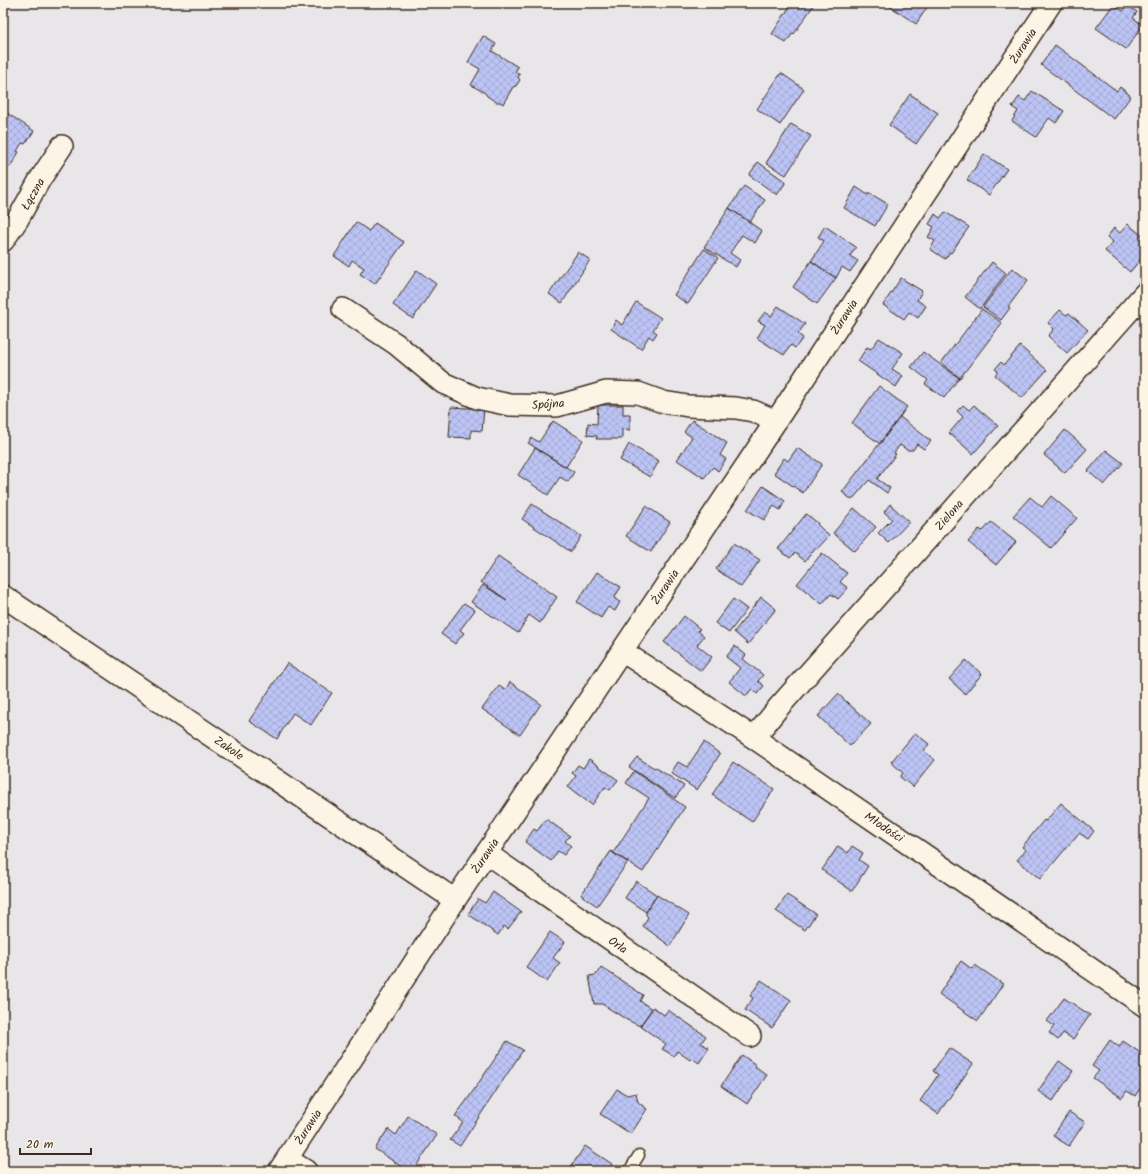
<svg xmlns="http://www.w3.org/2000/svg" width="1148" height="1174" viewBox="0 0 1148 1174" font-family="Kalam,sans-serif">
  <defs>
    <pattern id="building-cross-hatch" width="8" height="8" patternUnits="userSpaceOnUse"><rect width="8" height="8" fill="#bcc4f5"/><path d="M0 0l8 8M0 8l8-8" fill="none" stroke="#a2a9d2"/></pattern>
  </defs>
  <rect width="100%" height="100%" fill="#e9e6ea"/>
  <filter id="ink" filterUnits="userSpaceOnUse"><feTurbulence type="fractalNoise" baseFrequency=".025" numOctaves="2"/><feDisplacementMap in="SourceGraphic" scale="8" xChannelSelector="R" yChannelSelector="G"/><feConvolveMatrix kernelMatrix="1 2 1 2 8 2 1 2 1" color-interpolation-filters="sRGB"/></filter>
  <g filter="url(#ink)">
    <path fill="url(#building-cross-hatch)" stroke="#3b2a1e" d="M 792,3 L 815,3 L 794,34 L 793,33 L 786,43 L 772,34 Z
      M 885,3 L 924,3 L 928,6 L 916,24 Z
      M 1113,5 L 1123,11 L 1127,5 L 1137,12 L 1133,18 L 1143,25 L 1126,49 L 1096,28 Z
      M 483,36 L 496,44 L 492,51 L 518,67 L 515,72 L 520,75 L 518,77 L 520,80 L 516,86 L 513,87 L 503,104 L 500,102 L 496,102 L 487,96 L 485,93 L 471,85 L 480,69 L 468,62 Z
      M 1055,45 L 1117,91 L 1120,87 L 1131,96 L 1114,119 L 1041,65 Z
      M 781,73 L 804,89 L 780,125 L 757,109 Z
      M 1032,91 L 1064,111 L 1056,123 L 1049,118 L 1036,137 L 1012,121 L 1018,111 L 1012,107 L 1019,97 L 1025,101 Z
      M 910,94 L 938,113 L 916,144 L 889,125 Z
      M 4,111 L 34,131 L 25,144 L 22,143 L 17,151 L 19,152 L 10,167 L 3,162 L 3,112 Z
      M 791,124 L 811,136 L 786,175 L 766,163 Z
      M 984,154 L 1007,169 L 989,195 L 967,180 Z
      M 758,162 L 786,182 L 777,195 L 749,175 Z
      M 744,186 L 765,200 L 750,222 L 729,208 Z
      M 856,187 L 868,195 L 869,193 L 888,204 L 875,226 L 844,208 Z
      M 729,208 L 762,231 L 755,243 L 742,235 L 730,253 L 740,260 L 736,267 L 704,247 Z
      M 945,212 L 969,227 L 951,253 L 950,252 L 945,259 L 930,249 L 935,241 L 928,237 L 934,227 L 929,224 L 935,214 L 940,218 Z
      M 356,222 L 369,231 L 375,223 L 404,242 L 375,284 L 360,274 L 364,268 L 352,260 L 349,266 L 334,256 Z
      M 1128,224 L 1145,238 L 1145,254 L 1130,272 L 1105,251 L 1113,242 L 1107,237 L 1114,228 L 1120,233 Z
      M 825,226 L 856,247 L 850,256 L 858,261 L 850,272 L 842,267 L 836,278 L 811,261 L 824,241 L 818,237 Z
      M 704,249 L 718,258 L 688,304 L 674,295 Z
      M 578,252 L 590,260 L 562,303 L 549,294 Z
      M 811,261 L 836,278 L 817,304 L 793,287 Z
      M 992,262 L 1006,273 L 980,309 L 965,297 Z
      M 1012,268 L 1028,280 L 1008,307 L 1010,308 L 1001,320 L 983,307 Z
      M 417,270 L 436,284 L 413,319 L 393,305 Z
      M 901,278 L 922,291 L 917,300 L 926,306 L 918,318 L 909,312 L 904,319 L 883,305 Z
      M 636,302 L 661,318 L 653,330 L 657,333 L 653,339 L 649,336 L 641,349 L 611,329 L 616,320 L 622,325 Z
      M 778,306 L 805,324 L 798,334 L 803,338 L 795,348 L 791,345 L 784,355 L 757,338 L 765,325 L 758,321 L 765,312 L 771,316 Z
      M 982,309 L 1002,323 L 960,378 L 941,363 Z
      M 1060,310 L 1066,315 L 1069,313 L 1088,330 L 1067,353 L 1048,336 L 1054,329 L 1048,323 Z
      M 879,338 L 903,353 L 892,369 L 903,376 L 896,387 L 858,361 L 867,347 L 871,349 Z
      M 1020,346 L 1047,370 L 1022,398 L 995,375 L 998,371 L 995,369 L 1001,362 L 1004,365 Z
      M 923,352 L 959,378 L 944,398 L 925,384 L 928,380 L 911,367 Z
      M 879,386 L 907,407 L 880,444 L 852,423 Z
      M 598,405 L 623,405 L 623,414 L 630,414 L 630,430 L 622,429 L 622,439 L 596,439 L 597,436 L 587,435 L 588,423 L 597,424 Z
      M 963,405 L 969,410 L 974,405 L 998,426 L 973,454 L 949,433 L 963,417 L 957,411 Z
      M 451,407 L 484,409 L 482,431 L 471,430 L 471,438 L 449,437 Z
      M 900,417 L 931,441 L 924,449 L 917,444 L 913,450 L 907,450 L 900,445 L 894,453 L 896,454 L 877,479 L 890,488 L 887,493 L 869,480 L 852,500 L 842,492 Z
      M 692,420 L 727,443 L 720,455 L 726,459 L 718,471 L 713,467 L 704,478 L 677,460 L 692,437 L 684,432 Z
      M 553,421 L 583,440 L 566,467 L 528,443 L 532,438 L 539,442 Z
      M 1065,430 L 1087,449 L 1065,473 L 1044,455 Z
      M 629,444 L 659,461 L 650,477 L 620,460 Z
      M 535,448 L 574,472 L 568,482 L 560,477 L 548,495 L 518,475 Z
      M 797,448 L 822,464 L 803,493 L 774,473 L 784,458 L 788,461 Z
      M 1106,450 L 1123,463 L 1104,485 L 1088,471 Z
      M 763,486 L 785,501 L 780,510 L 774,506 L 764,520 L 747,510 Z
      M 1051,496 L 1077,518 L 1051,548 L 1013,516 L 1030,497 L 1042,507 Z
      M 532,504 L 581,536 L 571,552 L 522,519 Z
      M 890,504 L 909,522 L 889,543 L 878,533 L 892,519 L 884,512 Z
      M 646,506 L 670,522 L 651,552 L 626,536 Z
      M 854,508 L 876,527 L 855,551 L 833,533 Z
      M 806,514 L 818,523 L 817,524 L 829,536 L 818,548 L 816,547 L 805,561 L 795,553 L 790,558 L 778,549 Z
      M 991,522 L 1016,542 L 996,565 L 968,542 L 979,529 L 983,531 Z
      M 734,543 L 760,560 L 741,587 L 716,569 Z
      M 822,553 L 847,573 L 840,582 L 848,588 L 838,599 L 831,594 L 822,604 L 797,584 Z
      M 498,556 L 557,597 L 540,623 L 529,615 L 518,633 L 471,602 L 483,585 L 507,600 L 481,582 Z
      M 597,572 L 621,587 L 614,598 L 620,602 L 615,611 L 608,607 L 601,618 L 577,602 Z
      M 761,597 L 776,609 L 748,644 L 734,632 Z
      M 733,599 L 747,609 L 729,633 L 715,623 Z
      M 464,603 L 475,610 L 460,630 L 464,633 L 455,644 L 441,634 Z
      M 684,616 L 700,629 L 698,631 L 704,636 L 697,645 L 712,657 L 701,671 L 664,642 Z
      M 735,646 L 746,655 L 743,659 L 763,675 L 758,681 L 764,686 L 757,694 L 752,689 L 746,696 L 729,682 L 740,668 L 726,657 Z
      M 966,660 L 982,674 L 965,694 L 949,679 Z
      M 287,663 L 332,693 L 311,725 L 293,713 L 277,739 L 249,721 Z
      M 510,682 L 541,704 L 520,735 L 482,709 L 499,686 L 505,690 Z
      M 838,694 L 871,724 L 850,746 L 818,716 Z
      M 915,733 L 929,744 L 924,751 L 935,760 L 913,787 L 900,777 L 903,773 L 891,762 Z
      M 704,742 L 720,754 L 697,790 L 671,773 L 678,762 L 687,767 Z
      M 637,757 L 654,768 L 655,767 L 684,786 L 675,798 L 629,767 Z
      M 589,759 L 618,780 L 610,790 L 605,787 L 592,805 L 568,787 L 576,776 L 572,773 L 578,765 L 583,768 Z
      M 733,762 L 774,789 L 752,822 L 712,795 Z
      M 634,771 L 685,807 L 643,872 L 613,853 L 649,798 L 626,783 Z
      M 1061,803 L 1094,831 L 1088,839 L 1079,833 L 1040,879 L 1017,860 L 1026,850 L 1022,847 L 1044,820 L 1046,821 Z
      M 546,819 L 570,836 L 565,841 L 571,846 L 564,855 L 558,851 L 551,861 L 525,842 L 534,829 L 537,831 Z
      M 838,846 L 848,853 L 852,846 L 863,853 L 859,860 L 868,866 L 852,891 L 822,870 Z
      M 611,851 L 628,862 L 597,906 L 581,895 Z
      M 636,881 L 657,895 L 646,912 L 625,898 Z
      M 493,892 L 521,912 L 508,929 L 504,926 L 498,935 L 468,914 L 478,899 L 485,903 Z
      M 657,895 L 689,915 L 670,946 L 643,926 L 648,917 L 646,915 L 646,912 Z
      M 787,895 L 816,914 L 805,930 L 776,911 Z
      M 550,932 L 565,942 L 553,958 L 560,963 L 547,982 L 526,967 Z
      M 961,961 L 972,969 L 975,965 L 1003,984 L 978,1021 L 939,994 Z
      M 601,967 L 643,995 L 640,1001 L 652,1009 L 640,1026 L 627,1020 L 602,1004 L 594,1004 L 589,976 L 596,975 Z
      M 761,980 L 791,1000 L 772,1028 L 745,1010 L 753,998 L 750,996 Z
      M 1064,998 L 1090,1015 L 1073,1039 L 1063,1033 L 1058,1040 L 1049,1033 L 1054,1026 L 1047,1021 Z
      M 653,1007 L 664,1015 L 668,1010 L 706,1036 L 701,1043 L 709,1048 L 699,1063 L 692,1058 L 690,1060 L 677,1051 L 674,1056 L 662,1049 L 666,1044 L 640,1026 Z
      M 1110,1040 L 1119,1047 L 1123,1041 L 1145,1056 L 1144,1064 L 1145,1065 L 1145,1081 L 1135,1096 L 1127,1091 L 1122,1098 L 1093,1078 L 1099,1071 L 1092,1066 Z
      M 507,1041 L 523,1050 L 460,1146 L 450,1140 L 463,1122 L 455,1116 L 467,1100 Z
      M 949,1048 L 973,1064 L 938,1114 L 920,1101 L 938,1075 L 933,1071 Z
      M 742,1055 L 756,1065 L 755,1066 L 767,1075 L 747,1104 L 721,1086 Z
      M 1059,1061 L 1073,1071 L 1053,1101 L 1038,1091 Z
      M 617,1089 L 627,1095 L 636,1093 L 638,1102 L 647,1109 L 631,1134 L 600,1114 Z
      M 1069,1112 L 1085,1122 L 1069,1146 L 1053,1136 Z
      M 408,1116 L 437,1135 L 413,1171 L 408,1171 L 375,1149 L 388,1129 L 396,1135 Z
      M 585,1146 L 612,1164 L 608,1171 L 568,1171 Z"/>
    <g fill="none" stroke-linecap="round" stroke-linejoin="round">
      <defs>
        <path id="service" d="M 629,1171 L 639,1155"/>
        <path id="minor" d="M 3,241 L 18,219 L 39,181 L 62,146
          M 343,309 L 396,344 L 443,383 L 477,398 L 510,405 L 557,406 L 606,392 L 638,393 L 663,402 L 688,406 L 736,408 L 753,411 L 776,421
          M 3,596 L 455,900
          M 622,651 L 754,738 L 1145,1006
          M 754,738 L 778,708 L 1145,293
          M 486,853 L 750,1036
          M 287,1159 L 306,1171
          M 279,1171 L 455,900 L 776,421 L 1051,3"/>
      </defs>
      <use href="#service" stroke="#3b2a1e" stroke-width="13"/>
      <use href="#minor" stroke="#3b2a1e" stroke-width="24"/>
      <use href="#service" stroke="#fcf5e5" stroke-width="10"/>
      <use href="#minor" stroke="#fcf5e5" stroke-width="21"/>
    </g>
  </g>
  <g text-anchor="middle" stroke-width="3" stroke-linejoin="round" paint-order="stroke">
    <g font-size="12" fill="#3b2a1e" stroke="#fcf5e5">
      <text transform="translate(1023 46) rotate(-57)" y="4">Żurawia</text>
      <text transform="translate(33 194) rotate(-60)" y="4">Łączna</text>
      <text transform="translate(844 317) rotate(-57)" y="4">Żurawia</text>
      <text transform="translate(548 404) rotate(-4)" y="4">Spójna</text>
      <text transform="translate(949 515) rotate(-49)" y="4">Zielona</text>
      <text transform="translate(665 587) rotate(-56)" y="4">Żurawia</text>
      <text transform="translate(229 748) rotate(34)" y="4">Zakole</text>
      <text transform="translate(884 827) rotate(34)" y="4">Młodości</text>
      <text transform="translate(485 856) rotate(-56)" y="4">Żurawia</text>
      <text transform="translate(618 945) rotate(35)" y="4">Orla</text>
      <text transform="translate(308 1127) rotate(-57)" y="4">Żurawia</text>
    </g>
  </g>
  <rect width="1148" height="1174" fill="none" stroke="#fcf5e5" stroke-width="16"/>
  <rect x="8" y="8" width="1132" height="1158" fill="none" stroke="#3b2a1e" stroke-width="1.5" filter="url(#ink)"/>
  <path d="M20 1148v6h71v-6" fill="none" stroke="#3b2a1e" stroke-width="2"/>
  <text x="26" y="1148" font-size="12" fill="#3b2a1e" stroke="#fcf5e5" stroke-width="3" paint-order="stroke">20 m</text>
</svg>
